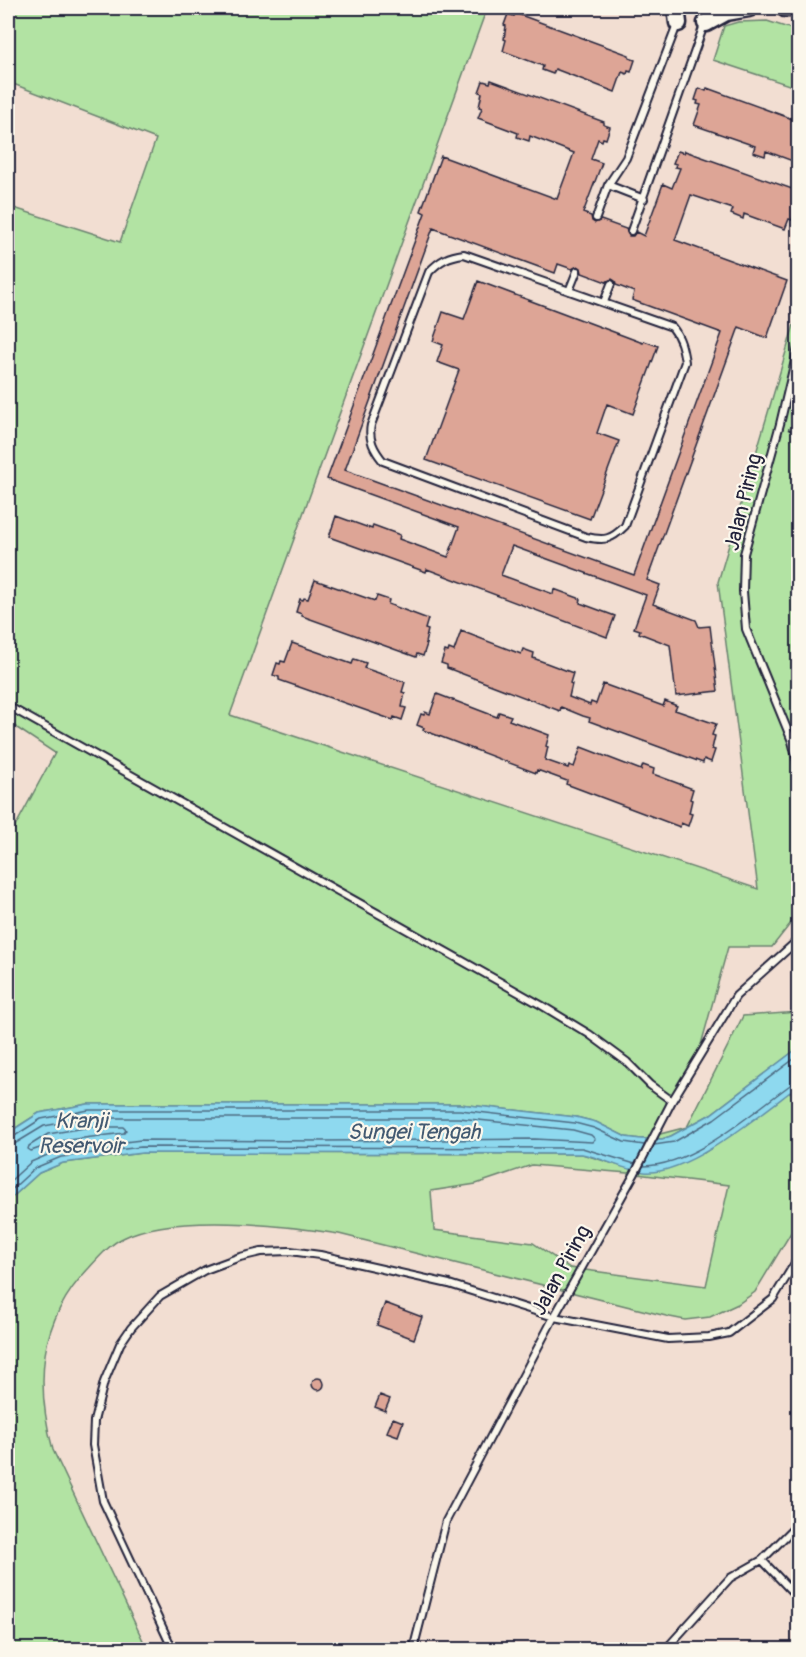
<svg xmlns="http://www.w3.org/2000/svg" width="806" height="1657" viewBox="0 0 806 1657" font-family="Pangolin,sans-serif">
  <rect width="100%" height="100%" fill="#f2ded2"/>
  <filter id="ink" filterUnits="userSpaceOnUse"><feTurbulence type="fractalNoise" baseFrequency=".0167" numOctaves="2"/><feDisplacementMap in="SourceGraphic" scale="12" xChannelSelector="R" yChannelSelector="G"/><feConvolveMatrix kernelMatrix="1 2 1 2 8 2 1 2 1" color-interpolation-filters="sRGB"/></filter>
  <g filter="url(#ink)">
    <path fill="#b2e3a3" stroke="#6a826f" stroke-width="1.5" fill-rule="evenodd" d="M 8,8 L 487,8 L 230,715 L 758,889 L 718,582 L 798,311 L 798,914 L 772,947 L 728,947 L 696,1063 L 656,1135 L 687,1127 L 743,1016 L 798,1012 L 798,1048 L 711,1114 L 671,1136 L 662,1139 L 641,1139 L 626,1137 L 596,1122 L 576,1117 L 460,1104 L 88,1104 L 39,1113 L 8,1133 L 8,840 L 55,753 L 8,722 L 8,206 L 120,242 L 156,139 L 8,82 Z
      M 767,21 L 798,31 L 798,88 L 713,60 L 724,26 L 738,22 Z
      M 798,1086 L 798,1221 L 755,1292 L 738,1304 L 710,1317 L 685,1320 L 670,1317 L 339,1234 C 284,1225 173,1213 123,1238 C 110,1244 99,1257 89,1268 C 38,1321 35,1383 53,1450 L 147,1649 L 8,1650 L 8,1201 L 39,1173 L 63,1163 L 142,1153 L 582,1154 L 627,1168 L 704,1153 ZM 532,1165 L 628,1173 L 729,1185 L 706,1286 L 570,1268 L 533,1243 L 434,1230 L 431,1191 L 476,1184 Z"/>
    <path fill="#8ed9ef" stroke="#6390a7" stroke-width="1.5" d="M 798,1048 L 798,1086 C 763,1112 688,1176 644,1172 C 622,1170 603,1158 582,1154 L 142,1153 L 63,1163 L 39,1173 L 8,1201 L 8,1133 L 39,1113 L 88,1104 L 460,1104 L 576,1117 L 596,1122 L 626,1137 L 641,1139 L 662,1139 L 671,1136 L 711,1114 Z"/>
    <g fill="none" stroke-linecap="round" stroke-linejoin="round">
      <path stroke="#4d6b83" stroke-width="1.5" d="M 90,1127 L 123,1127 L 126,1130 L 124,1133 L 60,1141 L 31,1151 L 28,1149 L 29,1146 L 48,1134 Z
        M 8,1138 L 13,1137 L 41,1119 L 89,1110 L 460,1110 L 575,1123 L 594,1128 L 624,1142 L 644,1145
        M 8,1145 L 16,1143 L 44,1126 L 89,1118 L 459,1118 L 573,1130 L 591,1135 L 595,1139 L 592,1142 L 535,1139 L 324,1141 L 141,1140 L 59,1150 L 31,1162 L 8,1183
        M 654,1145 L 674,1142 L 714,1119 L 798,1056
        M 644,1166 C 696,1165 752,1112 793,1083 L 798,1082
        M 8,1193 L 35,1168 L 61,1157 L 141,1147 L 582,1148 L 635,1164"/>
    </g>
    <path fill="#dda596" stroke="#22223b" stroke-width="1.5" fill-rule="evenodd" d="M 515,13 L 629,55 L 629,58 L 635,60 L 631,72 L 628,71 L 627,74 L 622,72 L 615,92 L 555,69 L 553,74 L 542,70 L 543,66 L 503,51 L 506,40 L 504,39 L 506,26 L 504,25 L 508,14 L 514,16 Z
      M 491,80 L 604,122 L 604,125 L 610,127 L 606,139 L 603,138 L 602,141 L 598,139 L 591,159 L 602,163 L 583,213 L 591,216 L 592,221 L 595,223 L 601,220 L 626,229 L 629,236 L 633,236 L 636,232 L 644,236 L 663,184 L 672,188 L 680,168 L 675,167 L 676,164 L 673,163 L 678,151 L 684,153 L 685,151 L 798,191 L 798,206 L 792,220 L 789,219 L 785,229 L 744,214 L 743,219 L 731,214 L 733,209 L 691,195 L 675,240 L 787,281 L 767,338 L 739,327 L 647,580 L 660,585 L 653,604 L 696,620 L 699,627 L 710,626 L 718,691 L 676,696 L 670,645 L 639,633 L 640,630 L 634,628 L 646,595 L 512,546 L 501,575 L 553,594 L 554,589 L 581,599 L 580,603 L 615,616 L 607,637 L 427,569 L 426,572 L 329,537 L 336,516 L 372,529 L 373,525 L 400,535 L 399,539 L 448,557 L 459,527 L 327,479 L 425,213 L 421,211 L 441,156 L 557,199 L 574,153 L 530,136 L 529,141 L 517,137 L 518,133 L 478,118 L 482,108 L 479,107 L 482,93 L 479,92 L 483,81 L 490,83 ZM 433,228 L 555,273 L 558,264 L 572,269 L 578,266 L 581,268 L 582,273 L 606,282 L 612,279 L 615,281 L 616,285 L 634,292 L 632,300 L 722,333 L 634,575 L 345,470 Z
      M 699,88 L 706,91 L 707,88 L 798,121 L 798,163 L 766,151 L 765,156 L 753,152 L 755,146 L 694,125 L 701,105 L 697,104 L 698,101 L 695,100 Z
      M 478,281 L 643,343 L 644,341 L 658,346 L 633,414 L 607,404 L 597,433 L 619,441 L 590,519 L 426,460 L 459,370 L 437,362 L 443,345 L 433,341 L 443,312 L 464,319 Z
      M 315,580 L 375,601 L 377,596 L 389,600 L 388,604 L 428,619 L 425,629 L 428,630 L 425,643 L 427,644 L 423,656 L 417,654 L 416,657 L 302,616 L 302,614 L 296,612 L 300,599 L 303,600 L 304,598 L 308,599 Z
      M 461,631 L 521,654 L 523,649 L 534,653 L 533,658 L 573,673 L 570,683 L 572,684 L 569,697 L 590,705 L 591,702 L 596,704 L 603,684 L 663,706 L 665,701 L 677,706 L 675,710 L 716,724 L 712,735 L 715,736 L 712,749 L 715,750 L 711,762 L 704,759 L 703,763 L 589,721 L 590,718 L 583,716 L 561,707 L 560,711 L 447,668 L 447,665 L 441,663 L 445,651 L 448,652 L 449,649 L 454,651 Z
      M 292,643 L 352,664 L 354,659 L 366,663 L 364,668 L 405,682 L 402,692 L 405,693 L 402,707 L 406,708 L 402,720 L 394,717 L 393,720 L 279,680 L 279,677 L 273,675 L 277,663 L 280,664 L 281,661 L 285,662 Z
      M 437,694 L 497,717 L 499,712 L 511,716 L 509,720 L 549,735 L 546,746 L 548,747 L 545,760 L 565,767 L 568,768 L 569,765 L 574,767 L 581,747 L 641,770 L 643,765 L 654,769 L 653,774 L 693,789 L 690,799 L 692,800 L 689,813 L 692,814 L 688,826 L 681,823 L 680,827 L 566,784 L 567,781 L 537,770 L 536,773 L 423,730 L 424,728 L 417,725 L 421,714 L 424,715 L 425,712 L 430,714 Z
      M 385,1303 L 422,1317 L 414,1339 L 377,1325 Z
      M312 1384a6 6 0 1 1 12 0a6 6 0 1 1-12 0Z
      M 380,1395 L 390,1399 L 385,1411 L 375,1407 Z
      M 393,1418 L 403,1422 L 398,1436 L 387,1432 Z"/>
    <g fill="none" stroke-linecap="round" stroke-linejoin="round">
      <defs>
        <path id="lane" d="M 608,185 L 644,199
          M 596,218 L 608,185 L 626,158 L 677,25
          M 631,231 L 710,8
          M 464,254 L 672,327 C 681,338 683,349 685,362 L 625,526 C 611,540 605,541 586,537 L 383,461 C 374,450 368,439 371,425 L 429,272 C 440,260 449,256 464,254 Z
          M 569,291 L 577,271
          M 604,302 L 611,284
          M 798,348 L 780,424 L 744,554 L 743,591 L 746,629 L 792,741 L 798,765
          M 8,706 L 541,1005 L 589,1034 L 627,1062 L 650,1085 L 672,1101
          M 762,1560 L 798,1598
          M 173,1650 L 103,1501 L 93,1445 L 94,1421 L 104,1382 L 120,1344 L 131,1328 L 160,1296 L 205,1270 L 240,1257 L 261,1252 L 290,1251 L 320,1255 L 449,1284 L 554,1317 L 668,1339 L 709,1337 L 729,1333 L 773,1299 L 798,1258
          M 413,1650 L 446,1521 L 554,1317 L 635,1173 L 672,1101 L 736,996 L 798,940
          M 665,1650 L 730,1578 L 762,1560 L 792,1530 L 798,1527"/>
        <path id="secondary" d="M 676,8 L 678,23
          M 785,8 L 798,8
          M 706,23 L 726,12 L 749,8"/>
      </defs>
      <use href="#lane" stroke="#22223b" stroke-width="10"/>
      <use href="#secondary" stroke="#22223b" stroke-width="21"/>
      <path stroke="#22223b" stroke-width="2" stroke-dasharray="4.5 4.5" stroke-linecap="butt" d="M 788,429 L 798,434"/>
      <use href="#lane" stroke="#fbf7ec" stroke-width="6"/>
      <use href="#secondary" stroke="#fbf7ec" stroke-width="16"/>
    </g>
  </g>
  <g text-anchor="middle" stroke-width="4.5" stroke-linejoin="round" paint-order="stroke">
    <g font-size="21" fill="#22223b" stroke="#fbf7ec">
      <text transform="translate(743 502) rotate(-76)" y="7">Jalan Piring</text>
      <text transform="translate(561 1270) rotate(-61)" y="7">Jalan Piring</text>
    </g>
    <g font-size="22" font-style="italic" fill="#425971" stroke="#fbf7ec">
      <text x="81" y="1128">Kranji<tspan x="81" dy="25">Reservoir</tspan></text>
      <text x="414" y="1139">Sungei Tengah</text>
    </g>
  </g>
  <rect width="806" height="1657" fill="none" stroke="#fbf7ec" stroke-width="30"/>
  <rect x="15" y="15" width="776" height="1627" fill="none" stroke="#22223b" stroke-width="2" filter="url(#ink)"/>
</svg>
